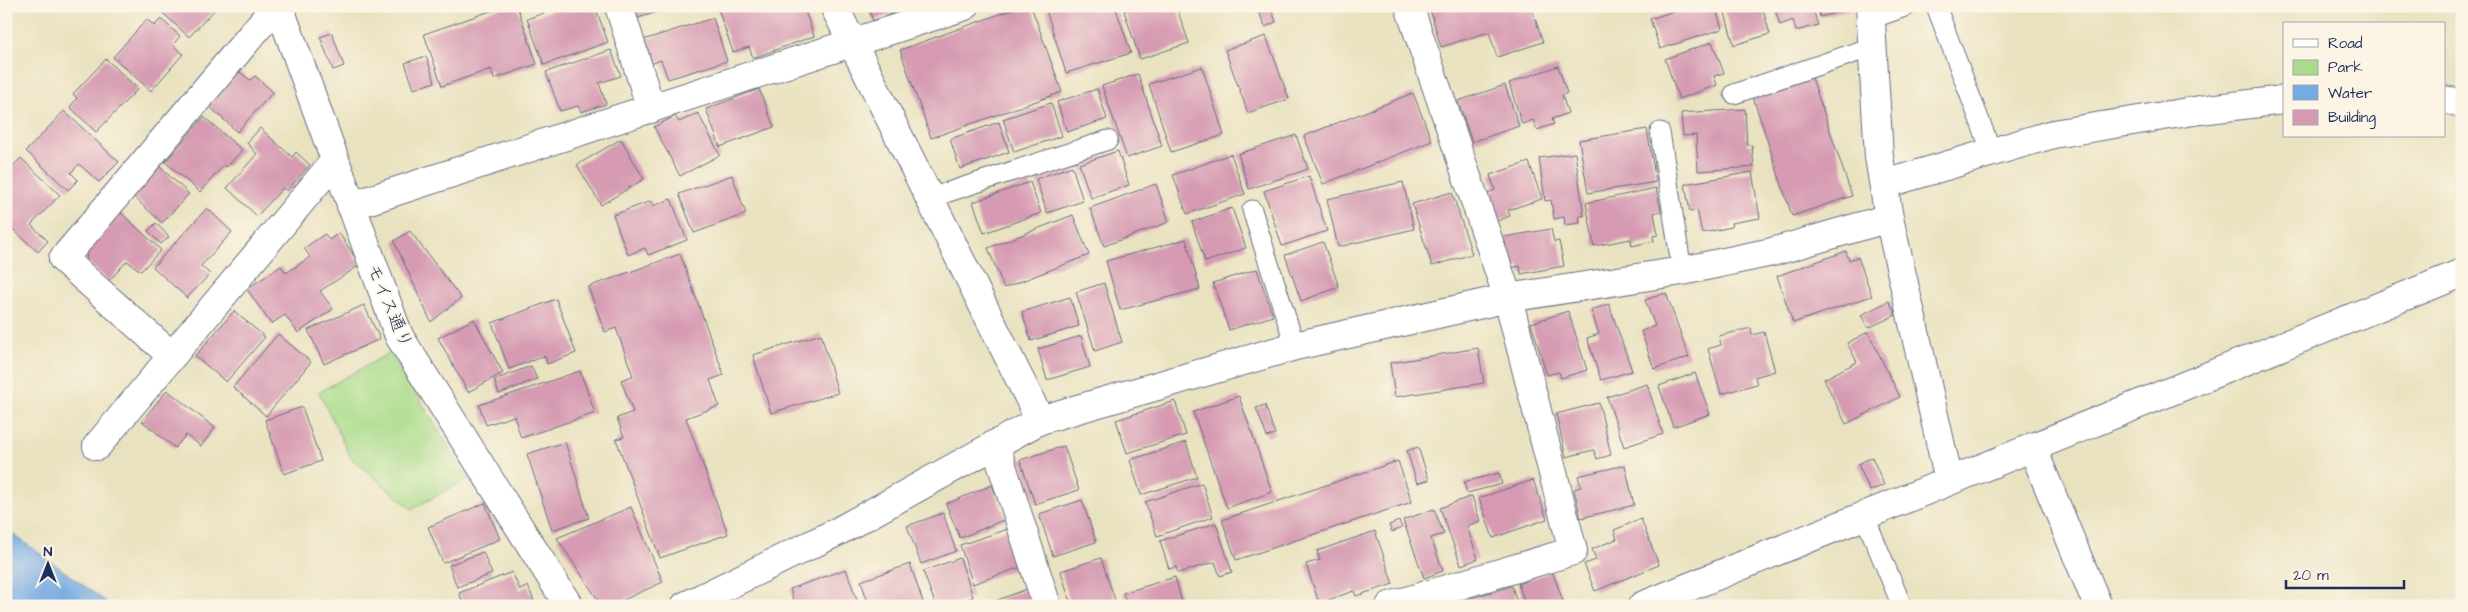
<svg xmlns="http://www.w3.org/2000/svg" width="2468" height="612" viewBox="0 0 2468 612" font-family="'Architects Daughter','Klee One',sans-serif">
  <rect width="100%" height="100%" fill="#fcf5e5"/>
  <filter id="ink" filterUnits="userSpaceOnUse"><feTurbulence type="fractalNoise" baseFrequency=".02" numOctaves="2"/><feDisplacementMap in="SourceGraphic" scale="10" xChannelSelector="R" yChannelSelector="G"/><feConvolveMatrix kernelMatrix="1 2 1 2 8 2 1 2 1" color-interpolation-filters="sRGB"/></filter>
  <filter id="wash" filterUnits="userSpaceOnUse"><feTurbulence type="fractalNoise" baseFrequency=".0096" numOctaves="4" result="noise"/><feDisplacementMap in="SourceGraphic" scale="20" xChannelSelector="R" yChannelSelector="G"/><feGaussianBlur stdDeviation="1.12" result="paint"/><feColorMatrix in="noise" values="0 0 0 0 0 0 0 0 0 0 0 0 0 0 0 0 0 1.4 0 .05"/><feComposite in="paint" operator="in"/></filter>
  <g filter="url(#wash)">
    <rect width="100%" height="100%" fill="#e9e2c0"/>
    <path fill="#a8db8a" stroke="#628574" d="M 391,352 L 468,479 L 412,509 L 351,458 L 319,392 Z"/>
    <path fill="#75abe3" stroke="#486da0" d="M 6,529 L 112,606 L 6,606 Z"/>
    <g id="blocks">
      <path fill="#d69bb2" d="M 155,6 L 218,6 L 189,37 Z
        M 505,6 L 517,6 L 537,64 L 494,79 L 491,69 L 442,86 L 424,34 Z
        M 563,6 L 595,6 L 608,42 L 544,65 L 527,19 Z
        M 635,6 L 673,6 L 673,7 L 638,18 Z
        M 717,6 L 803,6 L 814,36 L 753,58 L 749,47 L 733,52 Z
        M 868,6 L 903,6 L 904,9 L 873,21 Z
        M 1022,6 L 1031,6 L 1062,92 L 931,138 L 900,50 Z
        M 1059,6 L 1115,6 L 1131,53 L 1066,73 L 1046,10 Z
        M 1138,6 L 1176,6 L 1189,43 L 1140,59 L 1124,11 Z
        M 1429,6 L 1531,6 L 1543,42 L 1497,57 L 1489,32 L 1441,47 Z
        M 1689,6 L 1715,6 L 1722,29 L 1660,49 L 1650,19 Z
        M 1723,6 L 1762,6 L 1770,34 L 1734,45 Z
        M 1774,6 L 1812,6 L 1818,25 L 1796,31 L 1793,20 L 1780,25 Z
        M 1817,6 L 1856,6 L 1856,7 L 1820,17 Z
        M 1271,8 L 1276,22 L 1265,27 L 1259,12 Z
        M 713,18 L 727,61 L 668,79 L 661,60 L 650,64 L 643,40 Z
        M 147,19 L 154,26 L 161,19 L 180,36 L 173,45 L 183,54 L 151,91 L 113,57 Z
        M 332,33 L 344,66 L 333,70 L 320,37 Z
        M 1266,36 L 1289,99 L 1248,113 L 1225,50 Z
        M 1712,42 L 1724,73 L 1714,76 L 1717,85 L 1679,99 L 1665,59 Z
        M 611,50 L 621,76 L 599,83 L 606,104 L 581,112 L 578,106 L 560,111 L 546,72 Z
        M 426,56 L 435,82 L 414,89 L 405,63 Z
        M 106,59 L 138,89 L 96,132 L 70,107 L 77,98 L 73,94 Z
        M 1558,66 L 1567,93 L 1562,95 L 1568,113 L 1552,119 L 1554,124 L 1537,130 L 1533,120 L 1522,124 L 1509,83 Z
        M 1202,67 L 1224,135 L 1171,152 L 1149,84 Z
        M 240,72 L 250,80 L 255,76 L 273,92 L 237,132 L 209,106 Z
        M 1138,74 L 1162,146 L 1127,158 L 1102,86 Z
        M 1812,78 L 1852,196 L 1792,216 L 1753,97 Z
        M 1505,85 L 1519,126 L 1472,142 L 1458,101 Z
        M 759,89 L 774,127 L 720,147 L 706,109 Z
        M 1097,89 L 1107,119 L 1067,132 L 1057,102 Z
        M 1413,93 L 1432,141 L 1323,184 L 1304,136 Z
        M 1051,103 L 1062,136 L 1014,152 L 1003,119 Z
        M 1745,109 L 1747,145 L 1752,145 L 1754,167 L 1698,171 L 1696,135 L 1683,136 L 1681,113 Z
        M 64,111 L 119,162 L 99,182 L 79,164 L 71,173 L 78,180 L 68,190 L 26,151 Z
        M 698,113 L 720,155 L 680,176 L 654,127 L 675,116 L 679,122 Z
        M 204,117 L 242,150 L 227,167 L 224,165 L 200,192 L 165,162 Z
        M 999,122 L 1009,152 L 960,169 L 950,139 Z
        M 260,128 L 292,157 L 296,152 L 310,165 L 287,191 L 283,188 L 257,216 L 227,188 L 257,154 L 247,143 Z
        M 1647,129 L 1656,182 L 1588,193 L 1579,140 Z
        M 1296,135 L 1308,169 L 1249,189 L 1238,154 Z
        M 621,139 L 644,179 L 601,205 L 577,165 Z
        M 1118,151 L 1129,185 L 1091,198 L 1079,164 Z
        M 1575,153 L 1584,216 L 1579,216 L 1580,223 L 1565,225 L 1564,217 L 1554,219 L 1551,200 L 1545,201 L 1539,158 Z
        M 1231,154 L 1245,194 L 1187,214 L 1173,175 Z
        M 21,158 L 60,195 L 31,225 L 48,241 L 38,252 L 6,223 L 6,173 Z
        M 1529,162 L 1542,199 L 1508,210 L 1510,216 L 1497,221 L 1487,193 L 1495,190 L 1490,175 Z
        M 159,166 L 189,194 L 162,223 L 132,195 Z
        M 1072,166 L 1083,201 L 1047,213 L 1036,179 Z
        M 1752,172 L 1760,218 L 1731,223 L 1732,227 L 1702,233 L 1697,210 L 1690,212 L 1685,184 Z
        M 732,175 L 746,214 L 694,233 L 679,194 Z
        M 1309,176 L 1327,231 L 1282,246 L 1264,191 Z
        M 1030,182 L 1041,213 L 984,233 L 973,202 Z
        M 1403,182 L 1414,229 L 1338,247 L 1327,199 Z
        M 1156,184 L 1169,222 L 1104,246 L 1090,208 Z
        M 1656,188 L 1661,211 L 1654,213 L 1658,235 L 1653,236 L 1654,241 L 1632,246 L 1631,239 L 1594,246 L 1586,203 Z
        M 1452,192 L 1472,254 L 1432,266 L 1412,204 Z
        M 671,199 L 687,240 L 648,255 L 645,248 L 628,255 L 613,215 L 651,201 L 653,206 Z
        M 207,208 L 232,232 L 201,266 L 210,274 L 187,298 L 153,267 Z
        M 1232,208 L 1246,248 L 1205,262 L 1192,222 Z
        M 119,211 L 161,250 L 141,271 L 127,261 L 109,281 L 86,261 L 88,242 Z
        M 1073,215 L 1089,255 L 1004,288 L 988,248 Z
        M 156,223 L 169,237 L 161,244 L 148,231 Z
        M 1551,229 L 1554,242 L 1559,241 L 1564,266 L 1521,274 L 1520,266 L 1510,268 L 1504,237 Z
        M 410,231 L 461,298 L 431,322 L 394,241 Z
        M 339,233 L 360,265 L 320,291 L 333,309 L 298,333 L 285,315 L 271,324 L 247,289 L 281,266 L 286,273 L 310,257 L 304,248 L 325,234 L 329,240 Z
        M 1186,239 L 1200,289 L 1120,310 L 1106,261 Z
        M 1323,242 L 1339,287 L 1301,301 L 1285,255 Z
        M 1846,251 L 1849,260 L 1858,257 L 1872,296 L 1793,323 L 1777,276 Z
        M 680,254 L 724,375 L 710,380 L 719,406 L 686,418 L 728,534 L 660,558 L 616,439 L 624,437 L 617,418 L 633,412 L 621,380 L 633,376 L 616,328 L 605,332 L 588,287 Z
        M 1257,269 L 1273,316 L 1229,330 L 1213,283 Z
        M 1104,283 L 1122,342 L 1095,351 L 1076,292 Z
        M 1666,293 L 1689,357 L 1654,369 L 1641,331 L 1655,326 L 1645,300 Z
        M 1070,297 L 1079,326 L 1031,341 L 1022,312 Z
        M 556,299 L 576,353 L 547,364 L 545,356 L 509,369 L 492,323 Z
        M 1889,301 L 1896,315 L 1868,328 L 1861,315 Z
        M 1609,304 L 1632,371 L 1601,380 L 1587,338 L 1599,334 L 1591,310 Z
        M 364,305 L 380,339 L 324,364 L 308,330 Z
        M 234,311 L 265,337 L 226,382 L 195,356 Z
        M 1568,311 L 1587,370 L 1561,378 L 1559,372 L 1547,375 L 1531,323 Z
        M 474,319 L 503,373 L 468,392 L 438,338 Z
        M 1751,328 L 1752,335 L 1764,332 L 1775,371 L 1755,377 L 1757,384 L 1721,394 L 1708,349 L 1721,345 L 1719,336 Z
        M 1868,332 L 1900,397 L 1846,424 L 1824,379 L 1857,362 L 1847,343 Z
        M 278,334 L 311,362 L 266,416 L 233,387 Z
        M 821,334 L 838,393 L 771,413 L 753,355 Z
        M 1081,336 L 1090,367 L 1047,380 L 1038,349 Z
        M 1478,348 L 1484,383 L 1395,397 L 1390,363 Z
        M 531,366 L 537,379 L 499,394 L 494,380 Z
        M 580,371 L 595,413 L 521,438 L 514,416 L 486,425 L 479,405 Z
        M 1695,373 L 1710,414 L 1673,427 L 1659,386 Z
        M 1647,384 L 1663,434 L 1624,447 L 1607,397 Z
        M 167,390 L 215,428 L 201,446 L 186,435 L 175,448 L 142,421 Z
        M 1239,396 L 1272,492 L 1227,508 L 1193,412 Z
        M 1175,401 L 1186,435 L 1127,453 L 1116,420 Z
        M 1599,403 L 1611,455 L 1597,459 L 1594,450 L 1566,457 L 1556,414 Z
        M 1265,405 L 1275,434 L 1267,437 L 1256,408 Z
        M 302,407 L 321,461 L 284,474 L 265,420 Z
        M 565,442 L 589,518 L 552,530 L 527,454 Z
        M 1186,442 L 1197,477 L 1141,495 L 1130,460 Z
        M 1064,446 L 1079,490 L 1035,504 L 1020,460 Z
        M 1418,447 L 1429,480 L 1417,483 L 1407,451 Z
        M 1872,457 L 1884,485 L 1870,491 L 1858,464 Z
        M 1398,461 L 1412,502 L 1236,560 L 1222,520 Z
        M 1625,465 L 1634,505 L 1581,518 L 1574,489 L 1581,487 L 1578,476 Z
        M 1499,473 L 1502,484 L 1467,493 L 1464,482 Z
        M 1533,480 L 1547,519 L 1493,538 L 1479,498 Z
        M 1202,483 L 1213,517 L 1157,536 L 1145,502 Z
        M 992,485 L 1006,519 L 960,538 L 946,504 Z
        M 1472,496 L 1480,521 L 1467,526 L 1478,559 L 1461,565 L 1440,508 Z
        M 1082,500 L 1096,542 L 1053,556 L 1039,514 Z
        M 485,503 L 500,539 L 443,563 L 428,527 Z
        M 631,507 L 663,582 L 610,606 L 602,606 L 557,538 Z
        M 1434,509 L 1444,534 L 1431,538 L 1443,571 L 1424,578 L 1403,520 Z
        M 943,513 L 956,551 L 921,564 L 907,526 Z
        M 1641,519 L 1659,565 L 1595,591 L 1584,564 L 1596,560 L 1592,549 L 1617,539 L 1614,530 Z
        M 1399,521 L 1402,528 L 1392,532 L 1389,525 Z
        M 1216,523 L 1232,572 L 1220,576 L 1215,562 L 1178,573 L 1176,567 L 1169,569 L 1160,541 Z
        M 1008,529 L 1021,567 L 973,584 L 960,545 Z
        M 1375,531 L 1393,584 L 1356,596 L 1354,591 L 1319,603 L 1306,564 L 1320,560 L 1317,551 Z
        M 483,552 L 492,574 L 457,587 L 449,565 Z
        M 960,558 L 973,597 L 949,606 L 936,606 L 923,571 Z
        M 1101,558 L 1115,600 L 1097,606 L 1071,606 L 1061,571 Z
        M 910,564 L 924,605 L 869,606 L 861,581 Z
        M 846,569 L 859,606 L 795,606 L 790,589 Z
        M 1552,571 L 1565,606 L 1526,606 L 1518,584 Z
        M 512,572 L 520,590 L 528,586 L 536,606 L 471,606 L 469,602 L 464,605 L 459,593 Z
        M 1175,577 L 1183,606 L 1127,606 L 1123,593 Z
        M 1512,586 L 1518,606 L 1449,606 L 1448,605 Z
        M 1027,589 L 1033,606 L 982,606 Z"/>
    </g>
  </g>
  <g filter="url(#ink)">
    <use href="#blocks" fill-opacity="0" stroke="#636e80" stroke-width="1"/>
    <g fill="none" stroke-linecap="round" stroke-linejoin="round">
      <defs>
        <path id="service" d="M 1936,6 L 1992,153
          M 1871,19 L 1907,6
          M 1734,94 L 1872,47
          M 1660,132 L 1682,271
          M 930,198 L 1108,140
          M 1252,210 L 1295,346
          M 1864,515 L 1902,606"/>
        <path id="minor" d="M 279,6 L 399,336 L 569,606
          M 619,6 L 651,109
          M 1870,6 L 1879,157 L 1889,218 L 1949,481
          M 2444,100 L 2462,103
          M 1885,184 L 2053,134 L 2200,110 L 2284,100
          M 351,206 L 965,6
          M 172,356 L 63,259 L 276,6
          M 1040,420 L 1295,346 L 1508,298 L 1682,271 L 1772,252 L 1889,218
          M 995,444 L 1047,606
          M 97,446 L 334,162
          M 2032,447 L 2098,606
          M 1390,606 L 1573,551 L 1508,298 L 1409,6
          M 1642,606 L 2462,273"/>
        <path id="tertiary" d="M 685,606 L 837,532 L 1040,420 L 834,6"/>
      </defs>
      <use href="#service" stroke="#636e80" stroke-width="21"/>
      <use href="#minor" stroke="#636e80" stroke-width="30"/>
      <use href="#tertiary" stroke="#636e80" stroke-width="30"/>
      <use href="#service" stroke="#fff" stroke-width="19"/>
      <use href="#minor" stroke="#fff" stroke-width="28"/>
      <use href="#tertiary" stroke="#fff" stroke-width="28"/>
    </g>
  </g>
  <g text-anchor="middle" stroke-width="4" stroke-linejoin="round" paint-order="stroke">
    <g font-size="18" fill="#1b2f5e" stroke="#fcf5e5">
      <text transform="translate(390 306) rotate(67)" y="6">モイス通り</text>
    </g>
  </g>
  <rect width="2468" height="612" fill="none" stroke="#fcf5e5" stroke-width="25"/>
  <rect x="2283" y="22" width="162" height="115" fill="#fcf5e5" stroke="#a2a6af"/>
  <rect x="2293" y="39" width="25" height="8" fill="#ffffff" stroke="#a2a6af"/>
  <text x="2328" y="48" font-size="15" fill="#1b2f5e">Road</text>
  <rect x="2293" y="60" width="25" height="15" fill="#a8db8a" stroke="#a2a6af"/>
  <text x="2328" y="72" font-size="15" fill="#1b2f5e">Park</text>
  <rect x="2293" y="85" width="25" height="15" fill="#75abe3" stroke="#a2a6af"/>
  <text x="2328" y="98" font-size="15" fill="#1b2f5e">Water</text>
  <rect x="2293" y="110" width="25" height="15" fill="#d69bb2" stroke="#a2a6af"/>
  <text x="2328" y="122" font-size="15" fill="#1b2f5e">Building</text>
  <g transform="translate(48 564)" stroke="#fcf5e5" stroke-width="4" paint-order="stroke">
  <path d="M0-4L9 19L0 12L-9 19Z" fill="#1b2f5e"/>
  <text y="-8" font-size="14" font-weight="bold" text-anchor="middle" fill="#1b2f5e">N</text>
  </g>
  <path d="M2286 580v8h118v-8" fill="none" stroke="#1b2f5e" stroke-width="2.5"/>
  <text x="2293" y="580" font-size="15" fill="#1b2f5e" stroke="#fcf5e5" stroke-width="4" paint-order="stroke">20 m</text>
</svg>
